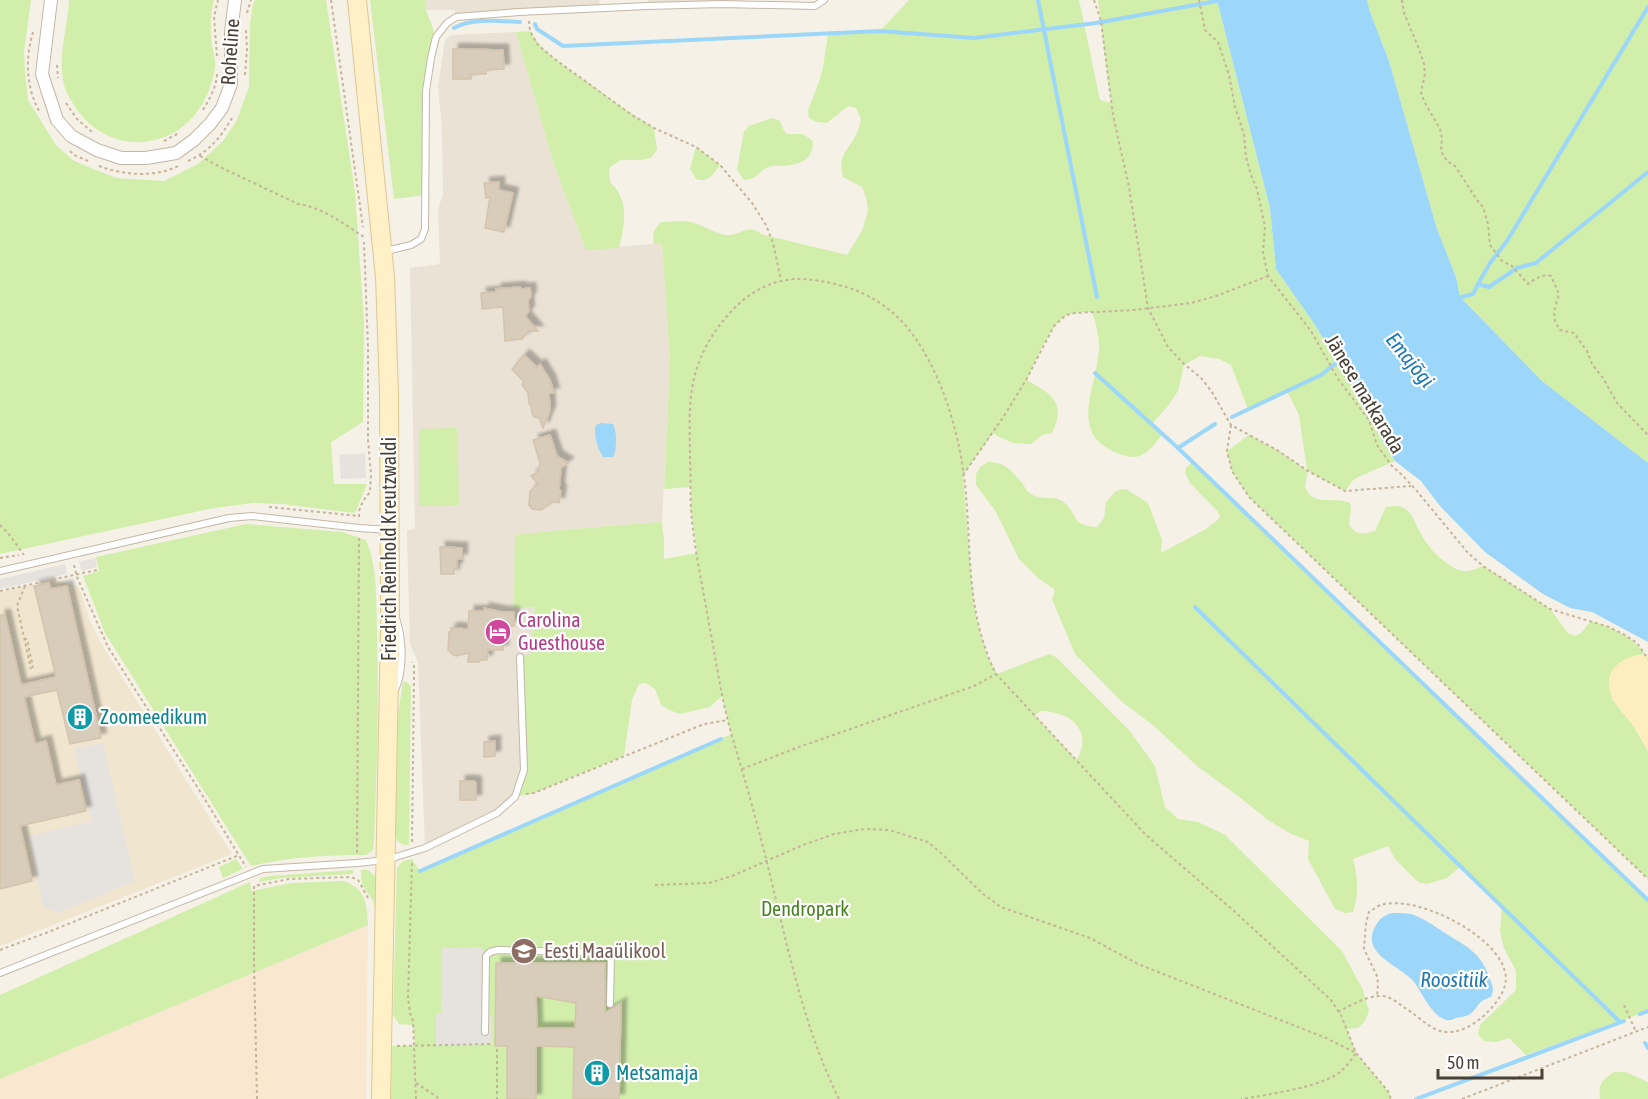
<svg xmlns="http://www.w3.org/2000/svg" width="1648" height="1099" viewBox="0 0 1648 1099" font-family="'Asap Condensed',sans-serif">
  <defs>
    <filter id="shadow"><feDropShadow dx="5.5" dy="-5.5" stdDeviation="1.5" flood-color="#0004"/></filter>
  </defs>
  <rect width="100%" height="100%" fill="#f5f1e7"/>
  <path fill="#eae2d4" d="M 425,0 L 599,0 L 600,9 L 456,17 L 455,10 L 426,10 Z
    M 648,0 L 722,0 L 722,4 L 647,6 Z
    M 516,32 L 553,162 L 586,250 L 662,243 L 670,361 L 662,522 L 572,529 L 516,535 L 514,607 L 535,606 L 530,656 L 521,657 L 524,770 L 515,797 L 497,813 L 425,848 L 418,662 L 410,644 L 407,537 L 407,530 L 415,529 L 410,268 L 440,264 L 438,209 L 443,194 L 442,129 L 438,86 L 445,40 L 452,35 Z"/>
  <path fill="#f9e7d0" d="M 368,925 L 366,1099 L 0,1099 L 0,1079 Z"/>
  <path fill="#f0e6cf" d="M 56,580 L 79,587 L 90,621 L 101,643 L 232,854 L 0,946 L 0,592 Z"/>
  <path fill="#d2eeab" fill-rule="evenodd" d="M 0,0 L 31,0 L 24,52 L 25,72 L 28,100 L 56,145 L 74,161 L 116,178 L 164,181 L 198,164 L 223,141 L 237,120 L 249,87 L 250,24 L 253,4 L 255,0 L 326,0 L 355,192 L 364,322 L 363,422 L 331,442 L 334,484 L 367,484 L 356,511 L 354,513 L 282,504 L 253,503 L 214,508 L 0,554 Z
    M 69,0 L 214,0 C 210,16 210,29 212,45 C 213,52 216,61 215,68 C 214,75 211,84 209,90 C 186,151 111,161 75,107 C 72,102 68,96 66,91 C 55,62 68,29 69,0 Z
    M 370,0 L 425,0 L 426,10 L 436,37 L 426,91 L 425,195 L 394,199 Z
    M 909,0 L 1079,0 L 1100,100 L 1111,103 L 1098,0 L 1217,0 L 1270,208 L 1276,269 L 1313,322 L 1338,362 L 1381,419 L 1381,439 L 1395,461 L 1354,479 L 1345,491 L 1308,471 L 1305,486 C 1306,489 1308,493 1310,495 C 1320,504 1339,497 1350,503 L 1351,509 L 1349,525 C 1358,536 1362,534 1375,531 L 1386,507 C 1412,502 1412,519 1422,536 C 1429,548 1437,556 1448,564 C 1462,574 1468,572 1483,566 L 1550,609 L 1568,633 L 1575,636 L 1581,633 L 1591,621 C 1612,628 1631,635 1645,654 L 1633,656 L 1612,699 L 1633,725 L 1648,751 L 1648,879 L 1249,497 L 1232,471 L 1227,451 L 1249,435 L 1277,450 L 1307,470 L 1299,415 L 1287,391 L 1248,409 L 1231,365 L 1219,359 L 1200,356 L 1184,365 L 1178,391 L 1167,407 L 1152,424 L 1163,434 C 1150,449 1144,462 1122,455 C 1065,435 1097,390 1099,348 C 1099,335 1096,324 1092,312 C 1084,312 1075,312 1068,315 C 1051,321 1035,363 1027,380 C 1051,394 1067,402 1052,433 L 1042,435 L 1031,444 L 1013,443 L 999,437 L 993,433 L 963,475 L 973,598 L 978,626 L 988,657 L 997,674 L 1049,654 L 1056,657 L 1129,730 L 1155,766 L 1165,807 L 1178,819 L 1198,822 L 1224,834 L 1342,951 L 1363,990 L 1369,1011 L 1365,1021 L 1358,1028 L 1347,1029 L 1356,1053 L 1388,1091 L 1391,1099 L 391,1099 L 392,1046 L 415,1046 L 413,1025 L 399,1024 L 393,1015 L 397,868 L 403,861 L 412,859 L 420,871 L 731,734 L 722,696 L 710,707 L 680,714 L 669,710 L 661,705 L 655,689 L 646,683 L 639,684 L 632,700 L 624,756 L 534,793 L 515,797 L 524,770 L 520,657 L 530,655 L 535,607 L 514,607 L 515,535 L 572,529 L 662,522 L 664,540 L 664,559 L 697,553 L 691,510 L 691,487 L 664,489 L 670,361 L 662,244 L 654,244 C 652,234 654,229 661,222 C 672,222 684,220 694,223 C 705,226 718,236 730,235 C 742,234 749,224 761,234 L 847,255 L 862,231 L 868,211 L 866,197 L 862,187 L 843,177 C 837,154 849,150 857,133 C 859,128 860,123 861,119 L 856,108 L 848,106 L 827,123 L 816,122 L 809,118 L 808,110 L 819,82 L 823,67 L 828,34 L 880,31 ZM 1040,711 C 1057,711 1079,718 1082,737 C 1084,745 1080,753 1077,760 L 1035,716 Z
    M 1367,0 L 1648,0 L 1648,463 L 1542,381 L 1460,297 L 1456,277 L 1437,229 L 1389,61 L 1370,12 Z
    M 530,31 C 544,55 567,68 589,83 C 610,99 631,114 654,128 L 657,150 L 651,158 L 641,160 L 621,160 L 609,168 L 610,182 C 630,201 625,223 619,248 L 586,250 L 553,162 L 516,32 Z
    M 772,118 L 780,121 L 783,129 L 787,134 L 803,134 L 813,141 C 813,160 801,164 784,166 C 780,166 773,165 769,167 C 758,170 761,178 744,180 L 737,170 L 744,131 L 749,126 Z
    M 696,147 L 720,165 C 713,175 708,183 696,179 L 690,169 Z
    M 457,428 L 459,505 L 419,506 L 419,429 Z
    M 988,462 C 1005,462 1012,471 1022,483 C 1025,487 1027,492 1031,494 C 1041,501 1052,495 1062,501 C 1078,511 1069,526 1097,527 L 1104,518 L 1106,502 L 1116,491 L 1126,489 L 1148,503 L 1162,540 L 1161,553 L 1206,529 L 1220,518 L 1218,512 L 1190,483 L 1185,473 L 1186,468 L 1192,462 L 1648,900 L 1648,1011 L 1526,1055 L 1509,1038 L 1496,1042 L 1484,1041 L 1478,1034 L 1480,1025 L 1516,990 L 1516,971 L 1504,948 L 1500,931 L 1502,907 L 1461,866 L 1447,878 L 1427,884 L 1418,882 L 1395,859 L 1388,846 L 1353,859 C 1358,877 1359,894 1353,912 L 1345,913 L 1335,909 L 1308,859 L 1309,841 L 1291,834 L 1268,820 L 1238,796 L 1197,766 L 1154,726 L 1121,701 L 1075,654 L 1052,599 L 1055,590 L 1038,578 L 1019,559 L 996,512 L 976,485 L 976,474 L 981,466 Z
    M 246,524 L 342,532 L 366,540 C 378,568 376,600 377,630 C 379,701 377,771 374,842 L 373,850 L 366,855 C 327,855 289,857 251,866 L 105,633 L 83,576 L 99,571 L 96,557 Z
    M 403,682 L 407,682 L 411,686 L 409,845 C 401,845 397,842 395,835 L 397,720 Z
    M 236,859 L 243,869 L 223,878 L 219,867 Z
    M 353,870 L 353,874 L 282,878 L 259,882 L 260,878 L 270,876 Z
    M 361,870 L 368,870 L 376,877 L 376,912 L 373,901 L 362,885 Z
    M 344,881 C 366,889 367,904 368,925 L 0,1079 L 0,995 L 250,882 L 251,891 L 291,883 Z
    M 1614,1072 L 1626,1072 L 1648,1082 L 1648,1099 L 1600,1099 C 1598,1084 1602,1080 1614,1072 Z"/>
  <path fill="#feeebf" d="M 1645,654 L 1648,655 L 1648,751 C 1642,742 1638,732 1631,723 C 1625,715 1616,706 1612,697 C 1601,670 1621,657 1645,654 Z"/>
  <path fill="#e6e3df" d="M 365,453 L 366,478 L 341,479 L 339,455 Z
    M 95,558 L 97,567 L 82,571 L 79,562 Z
    M 65,564 L 67,574 L 0,589 L 0,579 Z
    M 103,743 L 135,881 L 58,913 L 43,906 L 29,836 L 92,821 L 74,749 Z
    M 481,947 L 486,956 L 485,1016 L 491,1016 L 492,1044 L 436,1046 L 436,1014 L 441,1013 L 442,948 Z"/>
  <path fill="#9cd6f9" d="M 1217,0 L 1367,0 L 1370,12 L 1389,61 L 1437,229 L 1456,277 L 1460,297 L 1542,381 L 1648,463 L 1648,642 L 1592,612 L 1570,608 L 1543,594 L 1485,552 L 1440,506 L 1421,481 L 1395,461 L 1381,439 L 1381,419 L 1338,362 L 1313,322 L 1276,269 L 1270,208 Z
    M 601,423 L 613,424 C 617,431 617,450 613,457 L 603,457 C 598,449 593,435 596,425 Z
    M 1392,913 C 1399,913 1405,913 1411,914 C 1424,918 1434,926 1445,933 C 1467,947 1481,952 1490,979 C 1493,986 1494,990 1491,997 C 1488,998 1485,999 1482,1001 C 1477,1005 1475,1011 1470,1014 C 1465,1017 1461,1017 1456,1018 C 1453,1019 1451,1021 1447,1020 C 1432,1017 1423,994 1414,982 C 1402,966 1360,955 1375,927 C 1379,919 1384,915 1392,913 Z"/>
  <g fill="none" stroke-linecap="round" stroke-linejoin="round">
    <path stroke="#9cd6f9" stroke-width="4" d="M 1038,0 L 1097,297
      M 535,24 L 537,29 L 563,46 L 880,31 L 974,38 L 1096,23 L 1217,1
      M 454,28 C 471,18 500,21 520,22
      M 1478,284 L 1490,263 L 1507,241 L 1648,7
      M 1457,298 L 1473,294 L 1478,284 L 1489,287 L 1517,268 L 1536,263 L 1648,172
      M 1095,373 L 1178,448 L 1215,424
      M 1232,417 L 1321,375 L 1340,360
      M 1178,448 L 1648,900
      M 1195,607 L 1620,1022
      M 420,871 L 721,739
      M 1640,1014 L 1648,1011
      M 1645,1043 L 1648,1048
      M 1416,1099 L 1624,1021"/>
  </g>
  <path fill="#d8ccbb" stroke="#d4c4ad" stroke-width="1.5" fill-rule="evenodd" filter="url(#shadow)" d="M 453,49 L 503,50 L 504,69 L 486,70 L 486,74 L 471,74 L 471,79 L 453,79 Z
    M 499,182 L 499,190 L 513,193 L 504,232 L 485,228 L 490,197 L 486,198 L 484,183 Z
    M 520,287 L 521,289 L 530,288 L 531,296 L 528,301 L 529,311 L 525,316 L 538,331 L 529,331 L 522,339 L 505,341 L 503,307 L 482,309 L 481,293 L 496,292 L 496,289 Z
    M 524,355 L 537,367 L 540,364 L 550,380 L 554,393 L 549,393 L 550,411 L 543,428 L 539,418 L 534,417 L 532,413 L 531,404 L 529,404 L 528,393 L 522,385 L 524,382 L 512,369 Z
    M 550,435 L 557,456 L 568,463 L 561,468 L 559,489 L 561,491 L 559,503 L 553,502 L 541,510 L 532,509 L 529,505 L 530,491 L 538,484 L 531,476 L 539,471 L 540,463 L 533,440 Z
    M 440,547 L 462,548 L 462,559 L 457,559 L 457,568 L 454,568 L 454,574 L 441,574 Z
    M 49,583 L 50,589 L 67,586 L 101,738 L 70,744 L 57,690 L 24,697 L 35,744 L 46,741 L 56,785 L 79,780 L 86,811 L 20,826 L 32,881 L 0,889 L 0,615 L 5,615 L 21,685 L 56,677 L 34,586 Z
    M 484,608 L 502,612 L 514,612 L 514,626 L 504,626 L 503,650 L 488,650 L 487,660 L 479,660 L 479,662 L 468,662 L 469,653 L 456,656 L 452,654 L 448,650 L 449,632 L 451,632 L 451,628 L 468,629 L 469,611 L 484,611 Z
    M 495,741 L 495,756 L 484,757 L 484,742 Z
    M 460,781 L 474,781 L 476,783 L 476,800 L 460,800 Z
    M 496,963 L 605,963 L 605,1013 L 621,1003 L 619,1099 L 573,1099 L 574,1047 L 536,1046 L 536,1099 L 507,1099 L 507,1046 L 495,1046 ZM 536,996 L 576,1003 L 575,1028 L 537,1028 Z"/>
  <g fill="none" stroke-linecap="round" stroke-linejoin="round">
    <defs>
      <path id="service" d="M 386,251 L 411,245 L 421,239 L 425,229 L 426,91 L 431,58 L 436,37 L 447,23 L 456,17 L 519,12 L 647,6 L 722,4 L 815,6 L 824,0
        M 0,571 L 229,518 L 252,516 L 359,528 L 389,530
        M 395,690 C 404,671 403,642 397,621
        M 0,973 L 263,869 L 357,863 L 386,860 L 425,848 L 497,813 L 515,797 L 524,770 L 520,657
        M 485,1032 L 486,956 L 490,952 L 498,950 L 611,953 L 610,1004"/>
      <path id="minor" d="M 51,0 L 42,74 L 57,120 L 71,136 L 97,150 L 121,158 L 146,158 L 176,153 L 194,140 L 210,124 L 222,108 L 231,84 L 231,32 L 235,0"/>
      <path id="secondary" d="M 357,0 L 385,277 L 389,392 L 390,623 L 381,1099"/>
    </defs>
    <use href="#service" stroke="#c2b8a8" stroke-width="8"/>
    <use href="#minor" stroke="#c2b8a8" stroke-width="14"/>
    <use href="#secondary" stroke="#dec793" stroke-width="20"/>
    <path stroke="#c6b498" stroke-width="2" stroke-dasharray="3 3" stroke-linecap="butt" d="M 331,0 L 363,227
      M 1094,0 L 1101,21 L 1113,115 L 1129,187 L 1148,308 L 1168,347 L 1184,364 L 1201,378 L 1212,392 L 1231,425 L 1277,450 L 1308,471 L 1345,491 L 1411,486
      M 1199,0 L 1205,30 L 1218,42 L 1229,75 L 1235,107 L 1244,134 L 1246,157 L 1251,175 L 1257,189 L 1265,227 L 1263,252 L 1268,276 L 1311,331 L 1338,379 L 1369,420 L 1377,445 L 1391,465 L 1403,476 L 1416,490 L 1468,553 L 1483,566 L 1550,609 L 1609,627 L 1625,635 L 1637,643 L 1648,659
      M 1402,0 L 1404,13 L 1419,49 L 1424,64 L 1425,74 L 1421,92 L 1424,101 L 1440,129 L 1442,138 L 1441,151 L 1443,155 L 1447,161 L 1455,166 L 1477,200 L 1483,207 L 1488,224 L 1490,245 L 1502,261 L 1512,266 L 1528,284 C 1536,278 1542,274 1551,276 L 1559,294 L 1554,311 L 1555,322 L 1560,330 L 1574,333 L 1587,351 L 1592,364 L 1603,378 L 1617,403 L 1648,435
      M 247,13 L 251,0
      M 529,21 L 530,31 L 538,45 L 556,60 L 632,115 L 654,128 L 696,147 L 720,165 L 752,203 L 766,225 L 773,243 L 781,280
      M 33,32 C 25,60 26,86 39,111
      M 217,56 L 214,17 L 218,0
      M 57,65 L 58,78
      M 245,75 L 247,49 L 246,30
      M 66,103 L 77,119 L 92,132
      M 203,110 C 210,98 216,88 217,74
      M 164,141 L 177,134
      M 70,151 L 74,155 L 88,161
      M 200,156 L 220,167 L 298,204 C 322,207 344,224 364,237
      M 188,161 C 210,151 220,138 232,118
      M 99,166 C 123,175 154,178 178,166
      M 1231,425 L 1227,451 L 1232,471 L 1249,497 L 1648,879
      M 963,475 L 1004,416 L 1026,380 L 1054,326 L 1066,315 L 1075,313 L 1134,310 L 1191,303 L 1216,296 L 1268,276
      M 269,507 L 359,516
      M 359,517 L 359,511 L 363,501 L 370,492 L 371,474 L 368,440 L 368,347 L 364,242
      M 0,525 L 8,533 L 24,555
      M 0,558 L 19,555
      M 74,565 L 77,577 L 108,647 L 201,793 L 246,867
      M 25,586 L 17,606 L 31,669
      M 0,591 L 97,570
      M 24,639 L 27,639 L 33,668
      M 742,769 L 799,747 L 974,686 L 996,674
      M 526,794 L 534,793 L 704,724 L 728,720
      M 412,842 L 414,678 L 414,666 L 412,662
      M 357,853 L 359,538
      M 412,863 L 408,998 L 410,1013 L 413,1021 L 416,1099
      M 655,885 L 709,883 L 732,876 L 803,845 L 834,834 L 865,829 L 889,830 L 928,842 L 941,853 L 983,894 L 1001,907 L 1090,938 L 1138,964 L 1326,1038 L 1356,1053 C 1352,1059 1347,1066 1341,1071 C 1324,1087 1265,1095 1241,1099
      M 0,950 L 51,931 L 239,855
      M 1624,1005 L 1636,1032
      M 1338,1012 C 1351,1005 1366,996 1381,996 C 1390,996 1398,1003 1405,1008 C 1415,1014 1425,1024 1435,1029 C 1458,1040 1484,1019 1497,1001 C 1503,993 1508,983 1505,972 C 1497,935 1416,894 1381,905 C 1377,906 1373,910 1369,912 L 1366,923 L 1364,949 L 1377,976 L 1378,984 L 1377,997
      M 397,1046 L 492,1044
      M 497,1049 L 497,1099
      M 416,1083 L 440,1099
      M 257,1099 L 254,963 L 254,886 L 289,879 L 351,877 L 358,880 L 368,898
      M 839,1099 C 800,1020 785,932 763,847 C 756,820 749,793 741,767 C 736,749 730,731 726,713 C 719,684 715,654 709,624 C 703,587 693,545 691,508 C 690,492 691,475 690,459 C 690,434 688,408 693,383 C 699,352 718,322 742,301 C 763,284 785,276 813,280 C 862,286 899,307 924,352 C 947,391 960,440 965,484 C 972,551 965,611 996,674 L 1146,835 L 1234,911 L 1331,1000 L 1341,1015 L 1356,1053 L 1388,1091 L 1391,1099
      M 1462,1099 L 1648,1027"/>
    <use href="#service" stroke="#fff" stroke-width="6"/>
    <use href="#minor" stroke="#fff" stroke-width="12"/>
    <use href="#secondary" stroke="#fff0c7" stroke-width="18"/>
  </g>
  <defs>
    <symbol id="hotel-disc" viewBox="-11 -11 22 22"><circle r="9.5" fill="#d1479c" stroke="#fff"/><path d="M-6-4.5h1.5V1H6V5H4.5V3h-9V5H-6ZM-4 0a1.8 1.8 0 1 1 3.6 0ZM.5 0V-2.5h3Q6-2.5 6 0Z" fill="#fff"/></symbol>
    <symbol id="building-disc" viewBox="-11 -11 22 22"><circle r="9.5" fill="#0f9aa8" stroke="#fff"/><path d="M-4-6H4V6H1V3H-1V6H-4ZM-2.5-4.3h1.7v1.8h-1.7ZM.8-4.3h1.7v1.8H.8ZM-2.5-1h1.7V.8h-1.7ZM.8-1h1.7V.8H.8Z" fill="#fff"/></symbol>
    <symbol id="university-disc" viewBox="-11 -11 22 22"><circle r="9.5" fill="#8d6e63" stroke="#fff"/><path d="M0-5L7-2L0 1L-7-2ZM-4 1L0 2.5L4 1V4Q0 6-4 4Z" fill="#fff"/></symbol>
  </defs>
  <g fill-rule="evenodd">
    <use href="#hotel-disc" x="483" y="617" width="30" height="30"/>
    <use href="#building-disc" x="65" y="702" width="30" height="30"/>
    <use href="#university-disc" x="509" y="936" width="30" height="30"/>
    <use href="#building-disc" x="582" y="1058" width="30" height="30"/>
  </g>
  <g text-anchor="middle" stroke-width="4.5" stroke-linejoin="round" paint-order="stroke">
    <g font-size="20" fill="#494135" stroke="#fff">
      <text transform="translate(230 52) rotate(-86)" y="7">Roheline</text>
      <text transform="translate(1365 394) rotate(59)" y="7">Jänese matkarada</text>
      <text transform="translate(389 549) rotate(-90)" y="7">Friedrich Reinhold Kreutzwaldi</text>
    </g>
    <g font-size="20" fill="#b23c85" stroke="#fff" text-anchor="start">
      <text x="518" y="627">Carolina<tspan x="518" dy="23">Guesthouse</tspan></text>
    </g>
    <g font-size="20" fill="#0d838f" stroke="#fff" text-anchor="start">
      <text x="100" y="724">Zoomeedikum</text>
      <text x="616" y="1080">Metsamaja</text>
    </g>
    <g font-size="20" fill="#498321" stroke="#fff">
      <text x="805" y="916">Dendropark</text>
    </g>
    <g font-size="20" fill="#785e54" stroke="#fff" text-anchor="start">
      <text x="544" y="958">Eesti Maaülikool</text>
    </g>
    <g font-size="21" font-style="italic" fill="#1f78b1" stroke="#fff">
      <text transform="translate(1410 360) rotate(51)" y="7">Emajõgi</text>
      <text x="1454" y="987">Roositiik</text>
    </g>
  </g>
  <path d="M1438 1069v9h104v-9" fill="none" stroke="#494135" stroke-width="3"/>
  <text x="1447" y="1069" font-size="18" fill="#494135" stroke="#ffffff" stroke-width="4.5" paint-order="stroke">50 m</text>
</svg>
